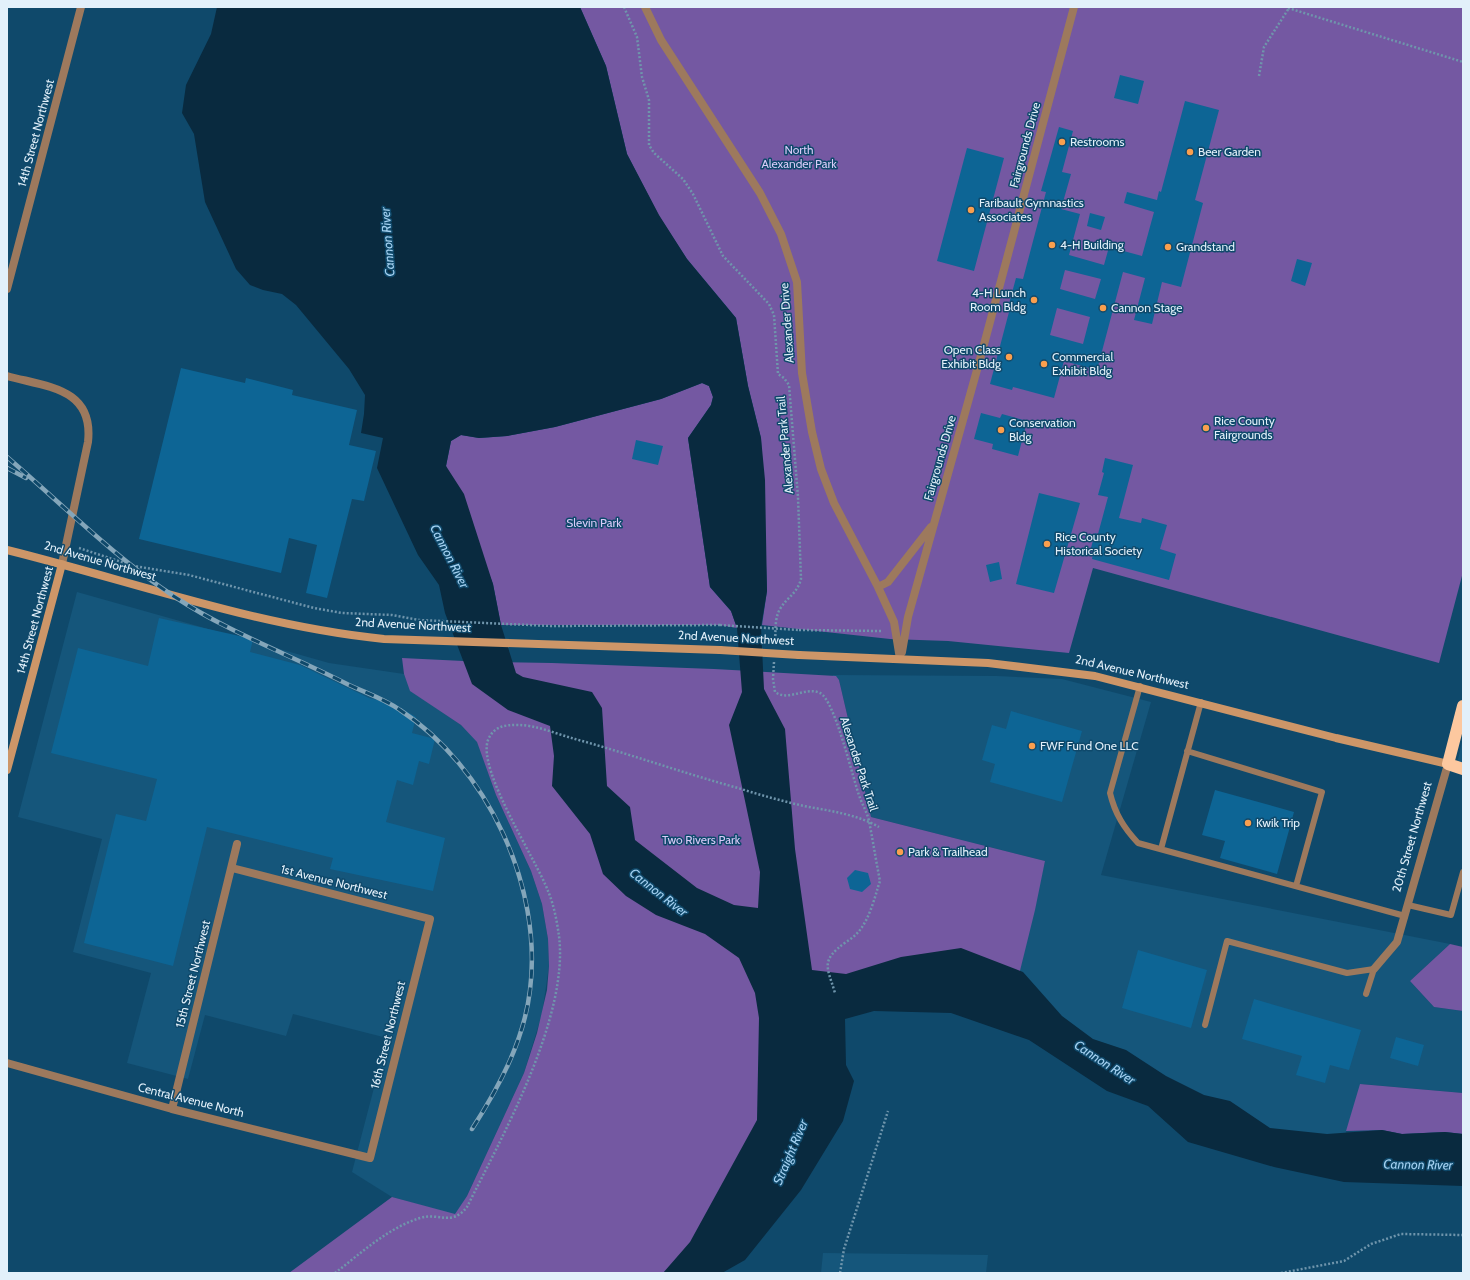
<svg xmlns="http://www.w3.org/2000/svg" width="1470" height="1280" viewBox="0 0 1470 1280" font-family="Cabin,sans-serif">
  <rect width="100%" height="100%" fill="#0f496b"/>
  <path fill="#15567b" d="M 77,592 L 329,663 L 404,674 L 411,691 L 461,725 L 477,741 L 496,795 L 531,871 L 542,904 L 548,939 L 549,966 L 542,1014 L 524,1073 L 467,1196 L 455,1215 L 392,1197 L 352,1172 L 387,1038 L 293,1014 L 286,1036 L 205,1015 L 188,1079 L 127,1063 L 151,973 L 73,952 L 102,839 L 18,817 Z
    M 832,675 L 997,676 L 1062,679 L 1151,702 L 1101,875 L 1450,944 L 1410,981 L 1434,1007 L 1463,1011 L 1463,1093 L 1361,1084 L 1341,1148 L 1230,1122 L 1014,995 L 1045,861 L 871,817 L 839,680 Z
    M 1463,737 L 1463,775 L 1455,773 Z
    M 823,1253 L 988,1255 L 986,1273 L 821,1273 Z"/>
  <path fill="#7458a2" d="M 580,7 L 1463,7 L 1463,572 L 1439,663 L 1093,568 L 1069,653 L 948,641 L 890,639 L 762,625 L 767,591 L 761,438 L 748,386 L 736,318 L 687,259 L 659,216 L 627,154 L 606,66 Z
    M 702,383 L 709,386 L 713,397 L 711,405 L 688,438 L 710,587 L 731,611 L 737,628 L 720,625 L 501,625 L 493,584 L 446,466 L 451,441 L 461,435 L 479,438 L 507,436 L 555,427 L 661,399 Z
    M 402,658 L 484,662 L 552,663 L 714,669 L 836,676 L 839,680 L 871,817 L 1045,861 L 1035,910 L 1014,995 L 811,1006 L 705,1273 L 289,1273 L 392,1197 L 455,1214 L 467,1196 L 524,1073 L 537,1033 L 547,990 L 549,966 L 548,939 L 542,904 L 531,871 L 496,795 L 477,742 L 461,725 L 410,691 L 404,674 Z
    M 1450,944 L 1463,947 L 1463,1011 L 1434,1007 L 1410,981 Z
    M 1360,1084 L 1463,1093 L 1463,1134 L 1445,1132 L 1402,1134 L 1382,1130 L 1346,1131 Z"/>
  <path fill="#092a3f" fill-rule="evenodd" d="M 217,7 L 580,7 L 606,66 L 627,154 L 659,215 L 687,259 L 736,318 L 748,386 L 761,438 L 765,480 L 767,591 L 761,627 L 764,689 L 785,729 L 795,849 L 812,970 L 846,974 L 901,957 L 961,948 L 1023,972 L 1062,1016 L 1093,1039 L 1126,1050 L 1166,1076 L 1204,1095 L 1230,1101 L 1270,1128 L 1327,1134 L 1382,1130 L 1402,1134 L 1445,1132 L 1463,1134 L 1463,1186 L 1344,1182 L 1274,1167 L 1188,1142 L 1148,1106 L 1107,1091 L 1029,1040 L 951,1013 L 874,1011 L 845,1019 L 846,1065 L 854,1081 L 843,1121 L 801,1190 L 745,1260 L 722,1273 L 663,1273 L 690,1242 L 757,1120 L 759,1018 L 755,993 L 739,958 L 705,934 L 656,915 L 626,896 L 603,874 L 590,834 L 552,786 L 554,756 L 550,726 L 508,710 L 472,684 L 445,613 L 439,585 L 418,555 L 377,468 L 383,438 L 361,433 L 364,414 L 365,395 L 349,369 L 296,305 L 282,294 L 263,290 L 250,285 L 236,269 L 205,202 L 194,134 L 182,113 L 186,85 L 211,34 ZM 702,383 L 709,386 L 713,397 L 711,405 L 688,438 L 710,587 L 731,611 L 737,628 L 742,692 L 729,725 L 760,872 L 758,908 L 734,905 L 697,888 L 635,840 L 630,807 L 607,786 L 602,708 L 592,692 L 523,677 L 516,673 L 501,625 L 493,584 L 464,494 L 446,466 L 451,441 L 461,435 L 479,438 L 507,436 L 555,427 L 661,399 Z"/>
  <path fill="#0d6595" fill-rule="evenodd" d="M 1120,75 L 1144,81 L 1138,104 L 1114,98 Z
    M 1185,101 L 1219,110 L 1195,200 L 1203,203 L 1181,287 L 1162,282 L 1152,324 L 1134,320 L 1145,278 L 1123,272 L 1097,370 L 1064,361 L 1054,398 L 1013,387 L 1012,390 L 990,384 L 1009,312 L 1007,311 L 1016,278 L 1023,279 L 1046,192 L 1041,191 L 1059,127 L 1073,131 L 1062,172 L 1071,174 L 1061,209 L 1080,214 L 1069,255 L 1104,265 L 1109,247 L 1142,256 L 1154,212 L 1124,203 L 1127,192 L 1157,200 L 1159,191 L 1161,192 ZM 1065,270 L 1101,279 L 1095,299 L 1060,289 ZM 1057,308 L 1090,317 L 1083,344 L 1050,335 Z
    M 967,148 L 1004,158 L 974,271 L 937,261 Z
    M 1090,213 L 1105,217 L 1101,230 L 1087,226 Z
    M 1297,259 L 1312,263 L 1305,286 L 1291,281 Z
    M 181,368 L 245,383 L 246,378 L 293,390 L 292,395 L 357,410 L 349,445 L 376,451 L 364,501 L 352,499 L 327,598 L 306,593 L 317,545 L 289,538 L 281,573 L 139,539 Z
    M 981,413 L 1000,418 L 1002,414 L 1027,421 L 1018,456 L 992,449 L 993,444 L 974,439 Z
    M 636,440 L 663,446 L 658,465 L 632,459 Z
    M 1105,458 L 1133,465 L 1119,518 L 1141,523 L 1142,518 L 1167,525 L 1160,549 L 1176,554 L 1169,580 L 1092,559 L 1094,549 L 1091,548 L 1095,533 L 1098,534 L 1108,497 L 1098,495 L 1104,473 L 1102,472 Z
    M 1039,493 L 1080,503 L 1054,593 L 1016,584 Z
    M 999,562 L 1002,579 L 990,582 L 986,565 Z
    M 159,618 L 253,639 L 250,652 L 300,665 L 369,698 L 394,704 L 416,717 L 412,733 L 435,739 L 429,764 L 419,761 L 413,785 L 397,780 L 386,822 L 445,838 L 433,891 L 330,869 L 333,858 L 207,827 L 173,966 L 84,943 L 116,814 L 146,821 L 157,779 L 51,753 L 78,648 L 148,666 Z
    M 1011,711 L 1082,731 L 1062,802 L 990,782 L 995,764 L 982,760 L 992,725 L 1006,729 Z
    M 1215,790 L 1294,812 L 1277,874 L 1220,858 L 1225,841 L 1202,835 Z
    M 855,870 L 868,873 L 871,884 L 862,892 L 850,889 L 847,878 Z
    M 1138,950 L 1207,970 L 1191,1028 L 1122,1008 Z
    M 1254,999 L 1361,1030 L 1349,1070 L 1330,1065 L 1325,1083 L 1296,1075 L 1302,1056 L 1242,1039 Z
    M 1396,1037 L 1424,1045 L 1418,1066 L 1390,1058 Z"/>
  <g fill="none" stroke-linecap="round" stroke-linejoin="round">
    <path stroke="#6f95ac" stroke-width="2.5" stroke-dasharray="2 2" stroke-linecap="butt" d="M 624,7 L 637,37 L 642,77 L 649,100 L 649,145 L 654,153 L 683,179 L 693,194 L 723,256 L 769,304 L 774,315 L 778,374 L 784,378 L 789,385 L 798,497 L 801,579 C 797,594 787,597 780,609 C 774,619 776,633 775,643
      M 1288,8 L 1463,62
      M 1259,76 L 1264,47 L 1289,8
      M 79,548 L 134,566 L 189,575 L 314,608 L 342,613 L 392,615 L 419,620 L 551,626 L 720,625
      M 799,630 L 881,631
      M 774,662 L 773,679 L 775,692 C 789,702 805,686 820,693 C 835,700 853,780 860,798 C 863,806 867,812 869,821 C 873,841 876,861 880,881 L 878,887 C 874,901 869,918 860,930 C 856,935 851,939 846,942 C 820,961 827,966 835,993
      M 335,1273 C 361,1253 388,1228 420,1218 C 439,1212 451,1227 467,1207 C 503,1135 569,1017 559,936 C 557,922 554,905 548,891 C 536,859 477,770 488,740 C 494,726 504,725 518,725 C 536,725 557,734 575,739 C 630,754 683,773 738,788 C 760,795 782,801 804,806 C 830,811 856,814 879,827
      M 840,1273 L 844,1249 L 888,1111
      M 1281,1273 L 1344,1261 L 1371,1244 L 1401,1234 L 1463,1235"/>
    <path stroke="#9d795d" stroke-width="6" d="M 1140,686 L 1110,793 C 1115,814 1124,828 1138,843 L 1405,916
      M 1187,751 L 1322,792 L 1296,886
      M 1161,849 L 1201,702
      M 1408,905 L 1451,915 L 1463,872
      M 1205,1025 L 1227,941 L 1347,973 L 1374,969 L 1366,994"/>
    <path stroke="#9d795d" stroke-width="8" d="M 645,7 L 661,40 L 760,193 L 781,234 L 797,282 L 802,373 L 812,432 L 821,469 L 834,503 L 878,587 L 894,622 L 900,659
      M 7,289 L 81,7
      M 7,376 C 47,387 94,388 88,442 L 62,564
      M 878,587 L 888,582 L 931,527
      M 902,652 L 908,617 L 982,352 L 1074,7
      M 1374,969 L 1397,942 L 1448,764
      M 7,1063 L 172,1109 L 370,1158 L 430,919 L 232,868
      M 172,1109 L 237,844"/>
    <path stroke="#cd9668" stroke-width="8" d="M 7,550 C 132,581 255,626 384,639 L 720,650
      M 799,655 L 988,663 L 1095,676 L 1336,738 L 1448,764
      M 7,770 L 62,564"/>
    <path stroke="#fcc89f" stroke-width="12" d="M 1463,706 L 1448,764 L 1463,769"/>
    <defs>
      <path id="rail" d="M 7,457 C 62,504 114,557 175,597 C 228,632 288,654 345,683 C 363,692 383,698 400,710 C 487,767 543,886 530,990 C 524,1041 499,1087 472,1129
        M 7,468 L 26,478"/>
    </defs>
    <use href="#rail" stroke="#84a6ba" stroke-width="4.5"/>
    <use href="#rail" stroke="#0f496b" stroke-width="3" stroke-dasharray="9" stroke-linecap="butt"/>
    <path stroke="#6f95ac" stroke-width="2.5" stroke-dasharray="2 2" stroke-linecap="butt" d="M 720,625 L 799,630"/>
    <path stroke="#cd9668" stroke-width="8" d="M 720,650 L 799,655"/>
  </g>
  <g fill="#fa9f4e" stroke="#0f496b" stroke-width="1.5">
    <circle cx="1062" cy="142" r="4"/>
    <circle cx="1190" cy="152" r="4"/>
    <circle cx="971" cy="210" r="4"/>
    <circle cx="1052" cy="245" r="4"/>
    <circle cx="1168" cy="247" r="4"/>
    <circle cx="1034" cy="300" r="4"/>
    <circle cx="1103" cy="308" r="4"/>
    <circle cx="1009" cy="357" r="4"/>
    <circle cx="1044" cy="364" r="4"/>
    <circle cx="1206" cy="428" r="4"/>
    <circle cx="1001" cy="430" r="4"/>
    <circle cx="1047" cy="544" r="4"/>
    <circle cx="1032" cy="746" r="4"/>
    <circle cx="1248" cy="823" r="4"/>
    <circle cx="900" cy="852" r="4"/>
  </g>
  <g text-anchor="middle" stroke-width="3" stroke-linejoin="round" paint-order="stroke">
    <g font-size="12" fill="#e2f0fa" stroke="#0f496b">
      <text transform="translate(36 133) rotate(-75)" y="4">14th Street Northwest</text>
      <text transform="translate(1025 145) rotate(-75)" y="4">Fairgrounds Drive</text>
      <text transform="translate(787 323) rotate(-94)" y="4">Alexander Drive</text>
      <text transform="translate(785 445) rotate(-95)" y="4">Alexander Park Trail</text>
      <text transform="translate(940 458) rotate(-74)" y="4">Fairgrounds Drive</text>
      <text transform="translate(100 561) rotate(16)" y="4">2nd Avenue Northwest</text>
      <text transform="translate(35 620) rotate(-75)" y="4">14th Street Northwest</text>
      <text transform="translate(413 625) rotate(3)" y="4">2nd Avenue Northwest</text>
      <text transform="translate(736 638) rotate(3)" y="4">2nd Avenue Northwest</text>
      <text transform="translate(1132 672) rotate(13)" y="4">2nd Avenue Northwest</text>
      <text transform="translate(859 764) rotate(72)" y="4">Alexander Park Trail</text>
      <text transform="translate(1412 837) rotate(-74)" y="4">20th Street Northwest</text>
      <text transform="translate(334 882) rotate(14)" y="4">1st Avenue Northwest</text>
      <text transform="translate(193 974) rotate(-76)" y="4">15th Street Northwest</text>
      <text transform="translate(388 1035) rotate(-76)" y="4">16th Street Northwest</text>
      <text transform="translate(191 1100) rotate(14)" y="4">Central Avenue North</text>
    </g>
    <g font-size="12" fill="#e2f0fa" stroke="#0f496b" text-anchor="start">
      <text x="1070" y="146">Restrooms</text>
      <text x="1198" y="156">Beer Garden</text>
      <text x="979" y="207">Faribault Gymnastics<tspan x="979" dy="14">Associates</tspan></text>
      <text x="1060" y="249">4-H Building</text>
      <text x="1176" y="251">Grandstand</text>
      <text x="1026" y="297" text-anchor="end">4-H Lunch<tspan x="1026" dy="14">Room Bldg</tspan></text>
      <text x="1111" y="312">Cannon Stage</text>
      <text x="1001" y="354" text-anchor="end">Open Class<tspan x="1001" dy="14">Exhibit Bldg</tspan></text>
      <text x="1052" y="361">Commercial<tspan x="1052" dy="14">Exhibit Bldg</tspan></text>
      <text x="1214" y="425">Rice County<tspan x="1214" dy="14">Fairgrounds</tspan></text>
      <text x="1009" y="427">Conservation<tspan x="1009" dy="14">Bldg</tspan></text>
      <text x="1055" y="541">Rice County<tspan x="1055" dy="14">Historical Society</tspan></text>
      <text x="1040" y="750">FWF Fund One LLC</text>
      <text x="1256" y="827">Kwik Trip</text>
      <text x="908" y="856">Park &amp; Trailhead</text>
    </g>
    <g font-size="12" fill="#d9caf8" stroke="#0f496b">
      <text x="799" y="154">North<tspan x="799" dy="14">Alexander Park</tspan></text>
      <text x="594" y="527">Slevin Park</text>
      <text x="701" y="844">Two Rivers Park</text>
    </g>
    <g font-size="13" font-style="italic" fill="#a4d1f1" stroke="#0f496b">
      <text transform="translate(387 242) rotate(-94)" y="5">Cannon River</text>
      <text transform="translate(450 556) rotate(63)" y="5">Cannon River</text>
      <text transform="translate(659 892) rotate(38)" y="5">Cannon River</text>
      <text transform="translate(1105 1062) rotate(33)" y="5">Cannon River</text>
      <text transform="translate(790 1152) rotate(-67)" y="5">Straight River</text>
      <text transform="translate(1418 1164) rotate(1)" y="5">Cannon River</text>
    </g>
  </g>
  <rect width="1470" height="1280" fill="none" stroke="#e2f0fa" stroke-width="16"/>
</svg>
